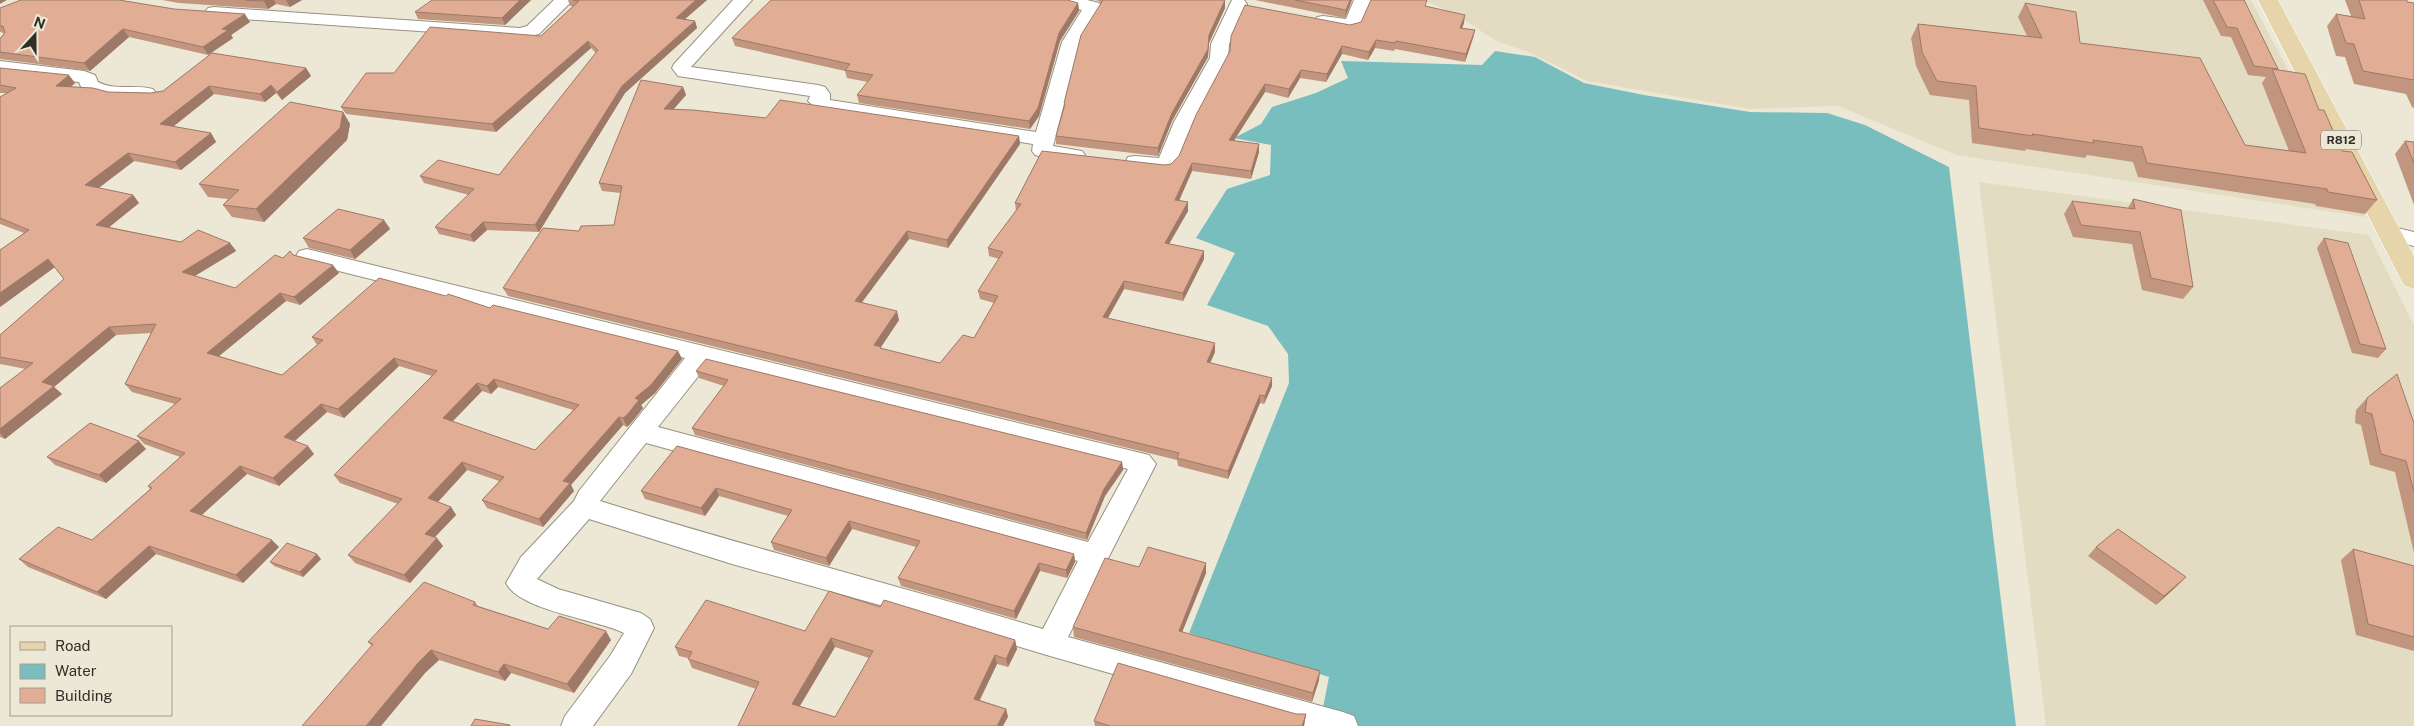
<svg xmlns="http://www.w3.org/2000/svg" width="2414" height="726" viewBox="0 0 2414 726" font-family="'Public Sans',sans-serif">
  <rect width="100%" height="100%" fill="#ede8d6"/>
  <path fill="#e4dcc2" d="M 1423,0 L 2251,0 L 2366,217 L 1956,155 L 1838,106 L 1749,109 L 1587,81 L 1531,53 L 1498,42 L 1453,13 Z
    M 1979,182 L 2369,235 L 2414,325 L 2414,726 L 2046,726 Z"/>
  <path fill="#78bebf" d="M 1495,51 L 1535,57 L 1584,83 L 1644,95 L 1750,112 L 1827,113 L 1865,125 L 1949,167 L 2016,726 L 1351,726 L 1321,718 L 1329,677 L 1189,633 L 1289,383 L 1288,354 L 1268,326 L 1207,305 L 1235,253 L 1196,238 L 1227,189 L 1270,175 L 1271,145 L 1234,138 L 1261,124 L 1272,107 L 1316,93 L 1348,78 L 1341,61 L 1482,65 Z"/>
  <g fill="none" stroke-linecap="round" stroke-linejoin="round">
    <defs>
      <path id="street" d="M 554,0 L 573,0 L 539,34 L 520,38 L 214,17 L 208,16 L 205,12 L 208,8 L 214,7 L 520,28 L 527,26 Z
        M 733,0 L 752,0 L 691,67 L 818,85 L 825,87 L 830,94 L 830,100 L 1036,132 L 1062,42 L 1082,10 L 1061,4 L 1058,0 L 1087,0 L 1099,3 L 1102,7 L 1080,42 L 1053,146 L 1082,151 L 1085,155 L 1082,159 C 1068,163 1049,159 1035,155 L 1032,151 L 1033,144 L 824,111 L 817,109 L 808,101 L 810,96 L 678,76 L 672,68 L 674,64 Z
        M 1232,0 L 1244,0 L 1247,4 L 1229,44 L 1228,58 L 1194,122 L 1176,165 L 1173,170 L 1166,171 L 1128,167 L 1125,162 L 1128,157 L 1135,156 L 1159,158 L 1174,122 L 1210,58 L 1211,44 Z
        M 1354,0 L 1372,0 L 1359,29 C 1347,32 1329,28 1317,25 L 1314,21 L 1317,17 L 1323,16 L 1346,19 Z
        M 0,61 L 84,71 L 95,75 L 98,82 C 115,91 135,84 153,89 L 156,93 L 153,97 C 131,103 102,99 82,89 L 79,82 L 0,73 Z
        M 2389,226 L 2414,232 L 2414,246 L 2381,238 L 2378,233 L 2381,228 Z
        M 307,249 L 1149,455 L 1156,464 L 1068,637 L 1343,712 L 1354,716 L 1358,726 L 1295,726 L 1050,656 L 905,612 L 732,564 L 589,519 L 537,579 L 558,589 L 641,613 L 650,619 L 654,628 L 631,674 L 593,726 L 561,726 L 565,716 L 610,656 L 624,633 C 596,619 520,611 506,583 L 521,557 L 574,501 L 579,491 L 685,358 L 299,261 L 296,256 L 299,251 ZM 708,364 L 1128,469 L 1088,542 L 658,427 ZM 646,443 L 1078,561 L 1043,629 C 896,585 747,547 600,501 Z"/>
      <path id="primary" d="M 2258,0 L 2278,0 L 2414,256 L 2414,289 L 2405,286 L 2401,280 Z"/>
    </defs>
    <use href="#street" stroke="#969180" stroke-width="2"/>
    <use href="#primary" stroke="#fff" stroke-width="1"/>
    <use href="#street" fill="#fff" fill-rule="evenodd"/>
    <use href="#primary" fill="#e6d4aa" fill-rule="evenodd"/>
  </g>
  <path fill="#c2957f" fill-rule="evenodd" d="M 162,0 L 302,0 L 290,7 L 276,4 L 268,9 L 179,3 Z
    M 531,0 L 505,25 L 418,19 L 415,12 Z
    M 568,0 L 707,0 L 685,19 L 695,21 L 697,28 L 625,93 L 539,232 L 487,230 L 474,242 L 439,234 L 435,227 L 469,195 L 424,183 L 420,176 L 499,175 L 596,53 L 591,48 L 496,132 L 346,114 L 341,107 L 394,73 L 541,36 L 573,6 L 570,6 Z
    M 1095,0 L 1223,0 L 1225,8 L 1209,43 L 1208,57 L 1172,121 L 1158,156 L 1056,144 L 1056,136 L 1064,108 L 1064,103 L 1101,4 L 1099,1 Z
    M 1255,0 L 1352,0 L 1345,18 Z
    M 2203,0 L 2244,0 L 2278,69 L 2319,110 L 2342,151 L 2377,200 L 2365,214 L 2316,206 L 2315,204 L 2138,177 L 2133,162 L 2087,155 L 2085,158 L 2026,149 L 2025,151 L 1972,143 L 1969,100 L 1930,95 L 1916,66 L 1911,38 L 1918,24 L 2027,36 L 2018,17 L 2025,3 L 2080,43 L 2245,145 L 2289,151 L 2262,83 L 2266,77 L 2248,75 L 2231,37 L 2221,36 Z
    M 2345,0 L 2407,0 L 2407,2 L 2414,3 L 2414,108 L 2412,107 L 2406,94 L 2354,84 L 2345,57 L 2336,56 L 2327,26 L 2336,14 L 2351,16 Z
    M 1078,3 L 1079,11 L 1060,41 L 1039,116 L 1030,129 L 859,103 L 857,95 L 868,82 L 847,78 L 845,71 L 735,46 L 732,38 Z
    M 1426,7 L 1464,23 L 1462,28 L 1475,30 L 1473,38 L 1465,62 L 1395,49 L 1394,51 L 1375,48 L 1368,60 L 1342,54 L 1326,82 L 1300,78 L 1288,98 L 1265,92 L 1234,141 L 1259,144 L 1259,152 L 1251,179 L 1192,171 L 1179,200 L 1188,202 L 1188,211 L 1169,244 L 1204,251 L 1204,259 L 1183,301 L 1124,289 L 1108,318 L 1215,343 L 1215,352 L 1210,363 L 1272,386 L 1264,404 L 1260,403 L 1228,479 L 1178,466 L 1177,460 L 508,296 L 503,288 L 579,231 L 614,225 L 621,193 L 602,191 L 599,183 L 683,87 L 686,95 L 673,109 L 766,118 L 1019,136 L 1020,144 L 948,248 L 909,239 L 862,302 L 899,320 L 881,347 L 882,349 L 940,363 L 974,338 L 994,303 L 980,299 L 978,291 L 999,259 L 989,256 L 988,248 L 1016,211 L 1015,203 L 1164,165 L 1171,164 L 1179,156 L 1196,115 L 1350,25 Z
    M 0,8 L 250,22 L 231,35 L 233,38 L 208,55 L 129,37 L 90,71 L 0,59 L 0,38 L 1,38 L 4,33 L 0,32 Z
    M 0,68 L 75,83 L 71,87 L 108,92 L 151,93 L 306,68 L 311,76 L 282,100 L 276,93 L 265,102 L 214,94 L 173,127 L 211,133 L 216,142 L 181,170 L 134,161 L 98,188 L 133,195 L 139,203 L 109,227 L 181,242 L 230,243 L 236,251 L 195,276 L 235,288 L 283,258 L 293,255 L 339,273 L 300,305 L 286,301 L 219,356 L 282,375 L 317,345 L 312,337 L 490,308 L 678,351 L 682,359 L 655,393 L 641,405 L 643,408 L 631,423 L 627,427 L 623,425 L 571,485 L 574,491 L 543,527 L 487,508 L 482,500 L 499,481 L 467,470 L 438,502 L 451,507 L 456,515 L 435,537 L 443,546 L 410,583 L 355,563 L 348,555 L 398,504 L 340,483 L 334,475 L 432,376 L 399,366 L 344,418 L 327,412 L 295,441 L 314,454 L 279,486 L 247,474 L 202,515 L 279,547 L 243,583 L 156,554 L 106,599 L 28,567 L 19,559 L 92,540 L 150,489 L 148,486 L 180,457 L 144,444 L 137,436 L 175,404 L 132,392 L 125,384 L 151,333 L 116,335 L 54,387 L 62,394 L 5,439 L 0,437 L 0,388 L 26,369 L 0,364 L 0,335 L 64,279 L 55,267 L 0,307 L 0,250 L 24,233 L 0,224 L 0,97 L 6,93 L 0,93 ZM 498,387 L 573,410 L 535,450 L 452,422 L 482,391 L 491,394 Z
    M 343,112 L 350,124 L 347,140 L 264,222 L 232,217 L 223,205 L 228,199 L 208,197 L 199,184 Z
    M 2405,141 L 2414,142 L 2414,205 L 2395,154 Z
    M 2133,199 L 2193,287 L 2183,299 L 2142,290 L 2132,244 L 2073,237 L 2064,214 L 2072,201 L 2128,208 Z
    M 384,220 L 390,229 L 355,259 L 309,248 L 303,238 Z
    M 2324,238 L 2386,349 L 2378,358 L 2352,353 L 2317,248 Z
    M 696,371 L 1122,462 L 1123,470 L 1105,496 L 1087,540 L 695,435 L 692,428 L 724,386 L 699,378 Z
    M 2367,398 L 2414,423 L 2414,553 L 2395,472 L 2370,465 L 2361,425 L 2355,423 L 2356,410 Z
    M 677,446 L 1074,554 L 1075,562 L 1067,578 L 1040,571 L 1016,619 L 901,586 L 898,578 L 916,547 L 852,529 L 829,566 L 774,550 L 771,542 L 788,516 L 719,496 L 705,516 L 645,499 L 641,491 Z
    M 146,449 L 106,483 L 55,465 L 47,457 Z
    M 2096,547 L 2178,585 L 2156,605 L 2088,556 Z
    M 2353,549 L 2414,566 L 2414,651 L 2356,635 L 2341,560 Z
    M 321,559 L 303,577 L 274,566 L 270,562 Z
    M 1206,563 L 1206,573 L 1182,632 L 1319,680 L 1312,702 L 1074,637 L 1073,627 L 1139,567 Z
    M 475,602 L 478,606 L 548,629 L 611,640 L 574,693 L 511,673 L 505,681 L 439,660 L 426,672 L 371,645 L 368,642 Z
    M 880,607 L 1015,640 L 1017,649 L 1008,667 L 997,664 L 980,700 L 1006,709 L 1008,717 L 738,726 L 756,689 L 692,668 L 688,658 L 679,656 L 675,647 L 805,631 ZM 835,647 L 869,658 L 835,717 L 800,706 Z
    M 1296,714 L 1306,714 L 1304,726 L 1095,726 L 1094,721 Z"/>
  <path fill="#9e7968" d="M 0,0 L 7,0 L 0,4 Z
    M 266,0 L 274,0 L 276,4 L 268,9 L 264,1 Z
    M 286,0 L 302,0 L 290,7 Z
    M 520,0 L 531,0 L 505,25 L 502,18 Z
    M 696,0 L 707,0 L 678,25 L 676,18 Z
    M 1225,0 L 1225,8 L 1209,43 L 1208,57 L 1172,121 L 1158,156 L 1158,148 L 1172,113 Z
    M 1350,0 L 1352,0 L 1345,18 L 1346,10 Z
    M 1078,3 L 1079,11 L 1060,41 L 1039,116 L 1030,129 L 1029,121 L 1059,33 Z
    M 245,14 L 250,22 L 231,35 L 233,38 L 208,55 L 203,47 L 222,29 Z
    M 1465,15 L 1464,23 L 1459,36 L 1460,28 Z
    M 695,21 L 697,28 L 625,93 L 539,232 L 535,225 L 622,86 Z
    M 123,29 L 129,37 L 90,71 L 84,63 Z
    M 1475,30 L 1473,38 L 1465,62 L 1466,54 Z
    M 1376,40 L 1375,48 L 1368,60 L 1369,52 Z
    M 588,41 L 591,48 L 496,132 L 492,124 Z
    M 1342,46 L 1342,54 L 1326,82 L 1327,74 Z
    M 306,68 L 311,76 L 282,100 L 277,92 Z
    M 1301,70 L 1300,78 L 1288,98 L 1289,89 Z
    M 69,75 L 75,83 L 62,94 L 56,86 Z
    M 1265,84 L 1265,92 L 1229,148 L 1229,140 Z
    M 271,85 L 276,93 L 265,102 L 260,94 Z
    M 209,86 L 214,94 L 166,132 L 160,124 Z
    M 683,87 L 686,95 L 667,117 L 664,109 Z
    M 343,112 L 350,124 L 347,140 L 264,222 L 256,209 Z
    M 211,133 L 216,142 L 181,170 L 175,162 Z
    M 1019,136 L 1020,144 L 948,248 L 947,240 Z
    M 1259,144 L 1259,152 L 1251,179 L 1251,171 Z
    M 128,153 L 134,161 L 91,194 L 85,185 Z
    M 1192,163 L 1192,171 L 1176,208 L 1175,200 Z
    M 133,195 L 139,203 L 102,233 L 96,225 Z
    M 1188,202 L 1188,211 L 1165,251 L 1165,243 Z
    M 384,220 L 390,229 L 355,259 L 350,250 Z
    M 483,222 L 487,230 L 474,242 L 470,235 Z
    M 907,231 L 909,239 L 857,309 L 855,301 Z
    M 230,243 L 236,251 L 188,280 L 182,272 Z
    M 1204,251 L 1204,259 L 1183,301 L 1183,293 Z
    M 48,259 L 55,267 L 0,307 L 0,293 Z
    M 333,265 L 339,273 L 300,305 L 294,297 Z
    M 1124,281 L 1124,289 L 1104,325 L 1103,317 Z
    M 280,293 L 286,301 L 213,361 L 207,353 Z
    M 897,311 L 899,320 L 877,353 L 874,345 Z
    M 109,327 L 116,335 L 54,387 L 62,394 L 5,439 L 0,433 L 0,429 L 42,382 Z
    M 1215,343 L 1215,352 L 1207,370 L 1207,362 Z
    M 678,351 L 682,359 L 655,393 L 641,405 L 643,408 L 631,423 L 627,427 L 623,418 L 635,398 Z
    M 394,358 L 399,366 L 344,418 L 338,409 Z
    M 1272,378 L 1272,386 L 1264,404 L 1265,396 Z
    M 494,379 L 498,387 L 491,394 L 487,386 Z
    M 477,383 L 482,391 L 448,426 L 443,418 Z
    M 1260,395 L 1260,403 L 1228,479 L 1228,471 Z
    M 321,404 L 327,412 L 290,445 L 284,437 Z
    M 619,417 L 623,425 L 571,485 L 574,491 L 543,527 L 539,519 L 563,481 Z
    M 139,441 L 146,449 L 106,483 L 99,475 Z
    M 308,446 L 314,454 L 279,486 L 273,478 Z
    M 462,462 L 467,470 L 434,506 L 428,498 Z
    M 1122,462 L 1123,470 L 1105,496 L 1087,540 L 1086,533 L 1104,489 Z
    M 240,466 L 247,474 L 197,519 L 190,511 Z
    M 716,488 L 719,496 L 705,516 L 701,508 Z
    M 451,507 L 456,515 L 430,542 L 425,534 Z
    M 849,521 L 852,529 L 829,566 L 826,558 Z
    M 437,538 L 443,546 L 410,583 L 404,575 Z
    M 272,540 L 279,547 L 243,583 L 236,575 Z
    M 149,546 L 156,554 L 106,599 L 97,592 Z
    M 317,554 L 321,559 L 303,577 L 300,572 Z
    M 1074,554 L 1075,562 L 1067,578 L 1066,570 Z
    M 1039,563 L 1040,571 L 1016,619 L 1014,611 Z
    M 1206,563 L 1206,573 L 1179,640 L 1179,631 Z
    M 2186,577 L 2178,585 L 2156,605 L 2164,596 Z
    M 606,631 L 611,640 L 574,693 L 567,684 Z
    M 831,638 L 835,647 L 796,712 L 792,704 Z
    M 1015,640 L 1017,649 L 1008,667 L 1006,659 Z
    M 431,650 L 439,660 L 426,672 L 381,726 L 366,726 L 418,663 Z
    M 995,655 L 997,664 L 976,707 L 974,699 Z
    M 504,664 L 511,673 L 505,681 L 498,672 Z
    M 1320,671 L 1319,680 L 1312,702 L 1313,693 Z
    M 1006,709 L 1008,717 L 1003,726 L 997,726 Z
    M 1306,714 L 1304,726 L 1302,726 Z"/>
  <path fill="#e1ad94" stroke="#9e7968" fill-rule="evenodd" d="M 21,0 L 119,0 L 174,9 L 245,14 L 222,29 L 228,30 L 203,47 L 123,29 L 84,63 L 0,52 L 0,38 L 1,38 L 5,32 L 3,26 L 0,26 L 0,8 Z
    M 245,0 L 266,0 L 264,1 Z
    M 432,0 L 520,0 L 502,18 L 415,12 Z
    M 573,0 L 696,0 L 676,18 L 695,21 L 622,86 L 535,225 L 483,222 L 470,235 L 435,227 L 474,189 L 420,176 L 438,160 L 499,175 L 598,50 L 588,41 L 492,124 L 341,107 L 366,73 L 394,73 L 430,27 L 541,36 L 579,1 Z
    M 771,0 L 1067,0 L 1078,3 L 1059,33 L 1038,108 L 1029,121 L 857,95 L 873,75 L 845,70 L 850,64 L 732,38 Z
    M 1103,0 L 1225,0 L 1209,35 L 1208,49 L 1172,113 L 1158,148 L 1056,136 L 1065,104 L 1064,103 L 1081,35 Z
    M 1295,0 L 1350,0 L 1346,10 Z
    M 1371,0 L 1427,0 L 1425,6 L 1465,15 L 1460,28 L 1475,30 L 1466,54 L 1396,41 L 1395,43 L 1376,40 L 1369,52 L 1342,46 L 1327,74 L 1301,70 L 1289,89 L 1265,84 L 1229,140 L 1259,144 L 1251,171 L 1192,163 L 1175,200 L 1188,202 L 1165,243 L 1204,251 L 1183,293 L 1124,281 L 1103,317 L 1215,343 L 1207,362 L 1272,378 L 1265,396 L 1260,395 L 1228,471 L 1177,458 L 1179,453 L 503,288 L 543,228 L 579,231 L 581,226 L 614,225 L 622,186 L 599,183 L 641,80 L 683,87 L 664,109 L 693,110 L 766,118 L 780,100 L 1019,136 L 947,240 L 907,231 L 855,301 L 897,311 L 874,345 L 881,347 L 880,348 L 940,363 L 963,335 L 974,338 L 998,296 L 978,291 L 1003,252 L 988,248 L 1021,204 L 1015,203 L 1042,151 L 1164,165 L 1171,164 L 1179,156 L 1196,115 L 1230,51 L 1231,36 L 1245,5 L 1350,25 L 1361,22 Z
    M 2213,0 L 2244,0 L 2278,69 L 2254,66 L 2237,28 L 2227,27 Z
    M 2359,0 L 2407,0 L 2407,2 L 2414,3 L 2414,80 L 2363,71 L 2354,44 L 2346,43 L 2336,14 L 2365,19 Z
    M 2025,3 L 2076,12 L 2080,43 L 2200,58 L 2245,145 L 2306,153 L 2272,69 L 2305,74 L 2319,110 L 2324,110 L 2342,151 L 2352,152 L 2377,200 L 2328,192 L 2327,189 L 2147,163 L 2142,147 L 2093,140 L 2094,143 L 2032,134 L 2033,136 L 1979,128 L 1976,86 L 1937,81 L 1922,52 L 1918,24 L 2042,38 Z
    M 212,53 L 306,68 L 277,92 L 271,85 L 260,94 L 209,86 L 160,124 L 211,133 L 175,162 L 128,153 L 85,185 L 133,195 L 96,225 L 181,242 L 198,230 L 230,243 L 182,272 L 235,288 L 275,255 L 283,258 L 290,251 L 293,255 L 333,265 L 294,297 L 280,293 L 207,353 L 282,375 L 323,340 L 312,337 L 379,278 L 446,296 L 448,294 L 490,308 L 493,305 L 678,351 L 651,385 L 635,398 L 639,400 L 627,415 L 623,418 L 619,417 L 563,481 L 570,483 L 539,519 L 482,500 L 504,477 L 462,462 L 428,498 L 451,507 L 425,534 L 437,538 L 404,575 L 348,555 L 402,499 L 334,475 L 437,371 L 394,358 L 338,409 L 321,404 L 284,437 L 308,446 L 273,478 L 240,466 L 190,511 L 272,540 L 236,575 L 149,546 L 97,592 L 19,559 L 58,527 L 92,540 L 152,488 L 148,486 L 185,453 L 137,436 L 181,399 L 125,384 L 156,324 L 109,327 L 42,382 L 54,386 L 0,429 L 0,388 L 33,363 L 0,357 L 0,335 L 64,279 L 48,259 L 0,293 L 0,250 L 29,230 L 0,218 L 0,97 L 16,88 L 0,85 L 0,68 L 69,75 L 56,86 L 93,88 L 108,92 L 151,93 L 163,91 ZM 494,379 L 579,405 L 535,450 L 443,418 L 477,383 L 487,386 Z
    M 290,102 L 343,112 L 340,128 L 256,209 L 223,205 L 239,190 L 199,184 Z
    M 2405,141 L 2414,142 L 2414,163 Z
    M 2133,199 L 2181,210 L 2193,287 L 2151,278 L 2140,232 L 2081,225 L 2072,201 L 2135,209 Z
    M 338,209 L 384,220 L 350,250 L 303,238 Z
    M 2324,238 L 2348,243 L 2386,349 L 2360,344 Z
    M 706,359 L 1122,462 L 1104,489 L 1086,533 L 692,428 L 728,380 L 696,371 Z
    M 2397,374 L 2414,423 L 2414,492 L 2406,461 L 2381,454 L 2372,414 L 2365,412 L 2367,398 Z
    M 90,423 L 139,441 L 99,475 L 47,457 Z
    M 677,446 L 1074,554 L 1066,570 L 1039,563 L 1014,611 L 898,578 L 920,541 L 849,521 L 826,558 L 771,542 L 792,510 L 716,488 L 701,508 L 641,491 Z
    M 2118,529 L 2186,577 L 2164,596 L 2096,547 Z
    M 287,543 L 317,554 L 300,572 L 270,562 Z
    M 1148,547 L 1206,563 L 1179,631 L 1320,671 L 1313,693 L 1073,627 L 1105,558 L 1139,567 Z
    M 2353,549 L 2414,566 L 2414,637 L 2368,624 Z
    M 424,582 L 475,602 L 473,605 L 548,629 L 559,616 L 606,631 L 567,684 L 504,664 L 498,672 L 431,650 L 418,663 L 366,726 L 302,726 L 373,644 L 368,642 Z
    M 829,591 L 880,607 L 884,600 L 1015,640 L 1006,659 L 995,655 L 974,699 L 1006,709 L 997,726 L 738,726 L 759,682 L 688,659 L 692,652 L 675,647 L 706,600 L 805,631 ZM 831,638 L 873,651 L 835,717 L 792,704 Z
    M 1118,663 L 1296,714 L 1306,714 L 1302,726 L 1110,726 L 1094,721 Z
    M 475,719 L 510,725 L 510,726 L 471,726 Z"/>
  <g text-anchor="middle" stroke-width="5" stroke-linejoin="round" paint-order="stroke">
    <rect fill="#ede8d6" stroke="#69665c" stroke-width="1" x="2321" y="130.5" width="40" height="19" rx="4"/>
    <g font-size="12" font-weight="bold" fill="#312f28">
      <text x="2341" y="144">R812</text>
    </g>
  </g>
  <rect x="10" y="626" width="162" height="90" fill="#ede8d6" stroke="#a29e90"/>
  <rect x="20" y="642" width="25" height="8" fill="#e6d4aa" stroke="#a29e90"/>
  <text x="55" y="651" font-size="15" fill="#312f28">Road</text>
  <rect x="20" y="664" width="25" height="15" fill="#78bebf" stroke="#a29e90"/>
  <text x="55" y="676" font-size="15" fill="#312f28">Water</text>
  <rect x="20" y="688" width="25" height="15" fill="#e1ad94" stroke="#a29e90"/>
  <text x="55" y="701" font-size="15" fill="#312f28">Building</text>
  <g transform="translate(35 35) rotate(21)" stroke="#ede8d6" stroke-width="4" paint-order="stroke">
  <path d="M0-4L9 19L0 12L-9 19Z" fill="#312f28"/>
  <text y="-8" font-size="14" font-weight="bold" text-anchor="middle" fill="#312f28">N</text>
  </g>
</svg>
